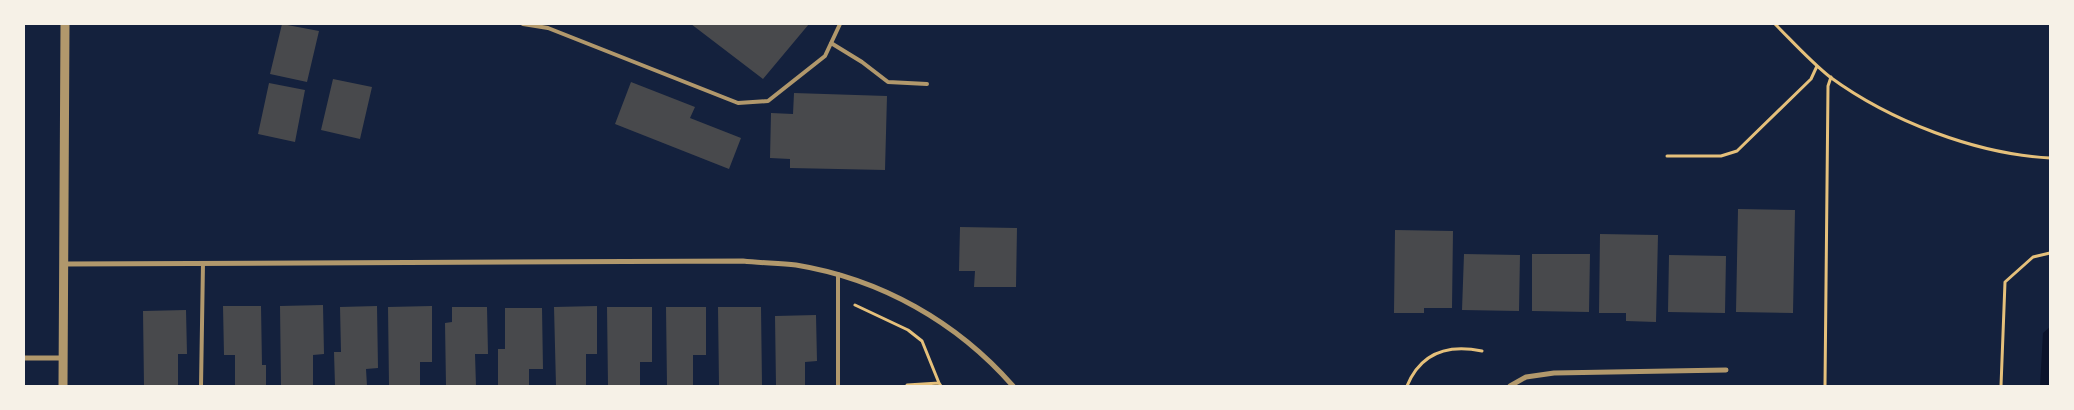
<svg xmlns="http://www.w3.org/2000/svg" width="2074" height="410" viewBox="0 0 2074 410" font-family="'Roboto Serif',serif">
  <rect width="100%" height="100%" fill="#14213d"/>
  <path fill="#0b132b" d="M 2050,327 L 2050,386 L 2040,386 L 2043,333 Z"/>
  <path fill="#48494c" d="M 282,24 L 319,31 L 307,82 L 270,74 Z
    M 691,24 L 809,24 L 763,79 Z
    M 333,79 L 372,87 L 360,139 L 321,130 Z
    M 631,82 L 695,107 L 690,118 L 741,138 L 729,169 L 615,124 Z
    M 269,83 L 305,90 L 295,142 L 258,134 Z
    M 794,93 L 887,96 L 885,170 L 790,168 L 790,159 L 770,158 L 771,113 L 793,114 Z
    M 1738,209 L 1795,210 L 1793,313 L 1736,312 Z
    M 960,227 L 1017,228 L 1016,287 L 974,287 L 975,271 L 959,271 Z
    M 1395,230 L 1453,231 L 1452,308 L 1424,308 L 1424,313 L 1394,313 Z
    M 1600,234 L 1658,235 L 1656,322 L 1626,321 L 1626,313 L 1599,313 Z
    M 1464,254 L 1520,255 L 1519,311 L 1462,310 Z
    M 1532,254 L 1590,254 L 1589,312 L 1532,311 Z
    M 1669,255 L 1726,256 L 1725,313 L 1668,312 Z
    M 323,305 L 324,354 L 313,355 L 313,386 L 281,386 L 280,306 Z
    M 223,306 L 261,306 L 262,365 L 266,365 L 266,386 L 235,386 L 235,355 L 224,355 Z
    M 377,306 L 378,368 L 366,369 L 367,386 L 335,386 L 334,352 L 341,352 L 340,307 Z
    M 432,306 L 432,362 L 420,362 L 420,386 L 389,386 L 388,307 Z
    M 597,306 L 597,354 L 586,354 L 586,386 L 556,386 L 554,307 Z
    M 452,307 L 487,307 L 488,354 L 475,354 L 476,386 L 446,386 L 445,323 L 452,322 Z
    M 607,307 L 652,307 L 652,362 L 640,362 L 640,386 L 608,386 Z
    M 666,307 L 706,307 L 706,355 L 693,355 L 693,386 L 667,386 Z
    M 718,307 L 761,307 L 762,385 L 719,386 Z
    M 505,308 L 542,308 L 543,369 L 529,369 L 529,386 L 498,386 L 498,349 L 505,349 Z
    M 186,310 L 187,354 L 178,354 L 178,386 L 144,386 L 143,311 Z
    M 816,315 L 817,361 L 805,362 L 805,386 L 776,386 L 775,316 Z"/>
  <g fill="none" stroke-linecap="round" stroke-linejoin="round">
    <path stroke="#e5c07b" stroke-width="3" d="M 1775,24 C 1793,42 1810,61 1830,77 C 1890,121 1976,154 2050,158
      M 1667,156 L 1721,156 L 1737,151 L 1811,79 L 1817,66
      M 855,305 L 908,330 L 922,341 L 939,383
      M 907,385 L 939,383 L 941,386
      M 1407,386 C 1421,352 1448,344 1482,351
      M 1825,386 L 1828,86 L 1831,77
      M 2001,386 L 2005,282 L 2033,257 L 2050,253"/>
    <path stroke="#b1986c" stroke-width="4" d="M 523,24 L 548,28 L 738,103 L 768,101 L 825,56 L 840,24
      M 831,43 L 862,62 L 888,82 L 927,84
      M 838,274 L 838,386
      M 201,386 L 203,263"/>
    <path stroke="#b1986c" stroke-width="5" d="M 65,264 L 743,261 C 760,263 779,263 796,265 C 881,279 957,322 1013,386
      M 24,358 L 63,358
      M 1510,386 L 1526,377 L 1554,373 L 1726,370"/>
    <path stroke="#b1986c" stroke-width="9" d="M 63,386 L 65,24"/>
  </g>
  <rect width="2074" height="410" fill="none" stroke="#f6f1e7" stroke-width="50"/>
</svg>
